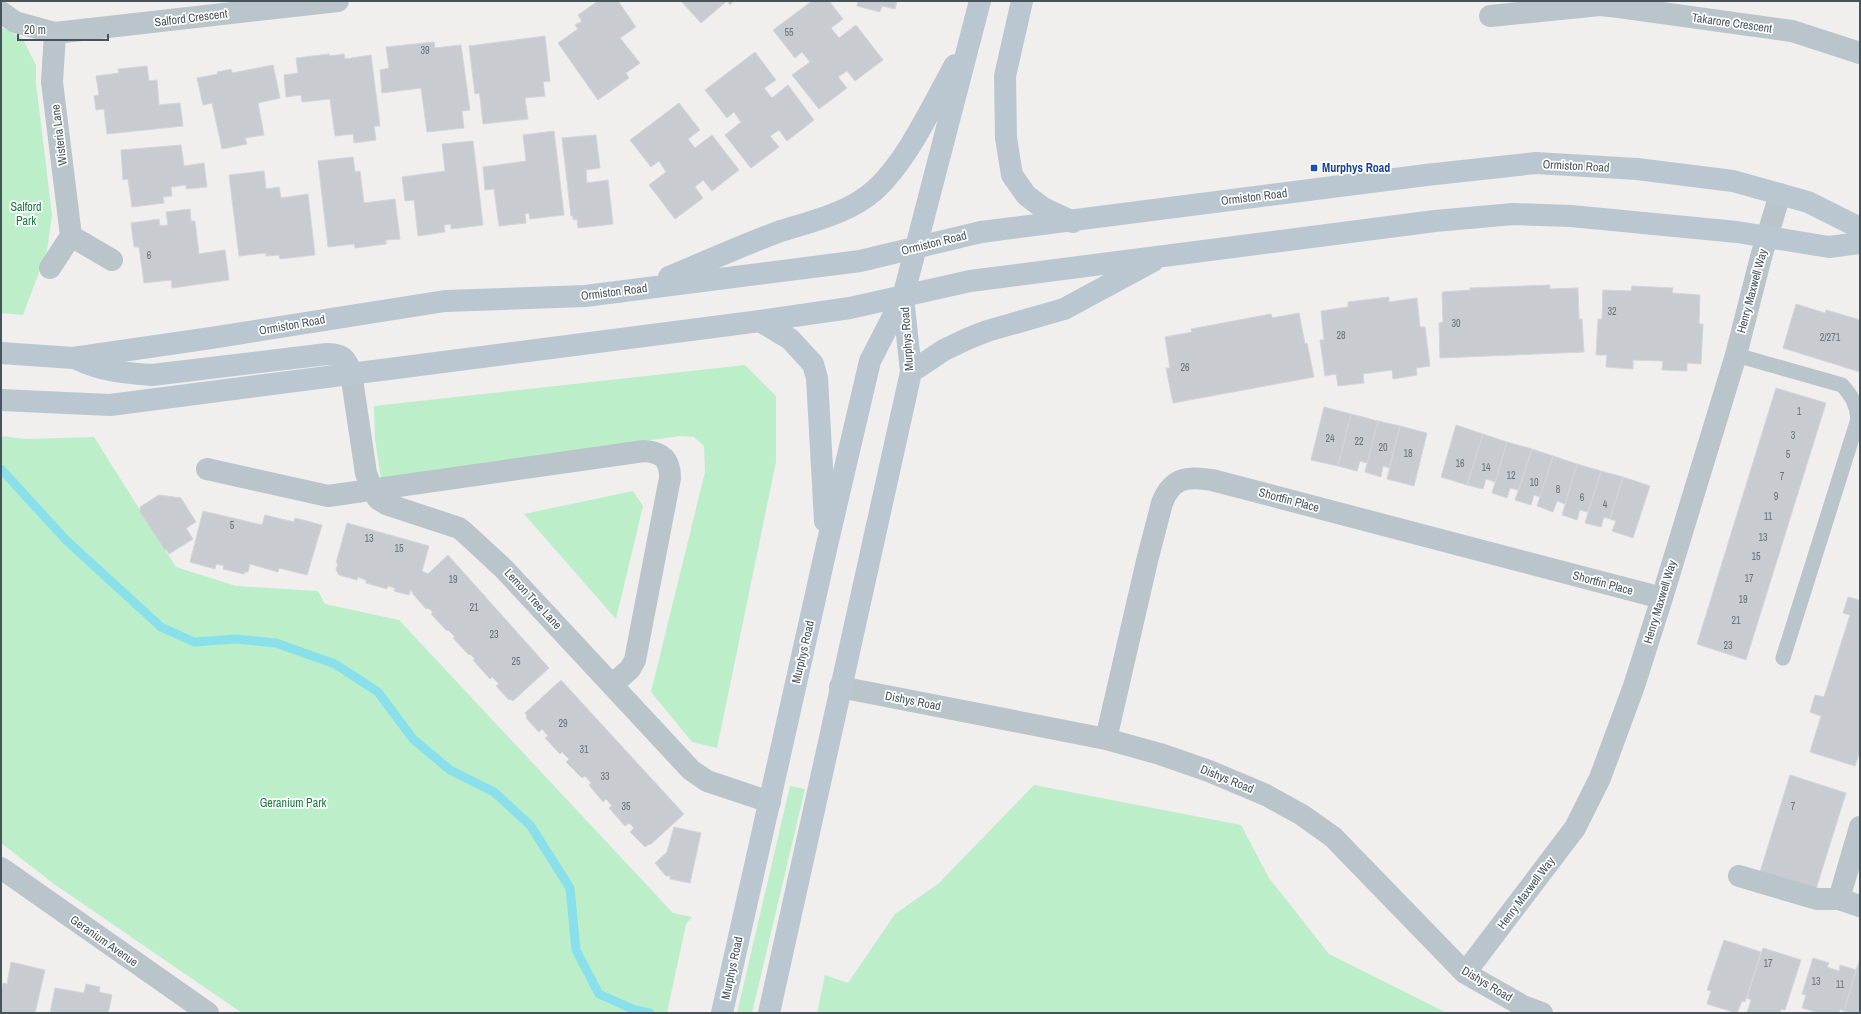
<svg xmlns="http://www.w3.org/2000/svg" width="1861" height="1014" viewBox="0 0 1861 1014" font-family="'Archivo Narrow',sans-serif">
  <rect width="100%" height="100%" fill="#f1eeee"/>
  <path fill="#bceeca" d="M 1,27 L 22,38 L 36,65 L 36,83 L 52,215 L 47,251 L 23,315 L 1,313 Z
    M 745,365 L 776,396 L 776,462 L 717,748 L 692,742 L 651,692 L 705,472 L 704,446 L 694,437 L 680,436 L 381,479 L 375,439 L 374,406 Z
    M 1,436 L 25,439 L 94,437 L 176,567 L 236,586 L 318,591 L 325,604 L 399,620 L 673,913 L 692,917 L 686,924 L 667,1013 L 242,1013 L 54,884 L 1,843 Z
    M 633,491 L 643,506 L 616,619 L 524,514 Z
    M 1034,785 L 1241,825 L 1269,878 L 1329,954 L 1447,1013 L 817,1013 L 825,975 L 848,983 L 895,914 L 938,884 Z
    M 790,786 L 805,789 L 752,1013 L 737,1013 Z"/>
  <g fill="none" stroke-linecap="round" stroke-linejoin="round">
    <path stroke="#8ae0ea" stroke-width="9" d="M 1,469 L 66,540 L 161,627 L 194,642 L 236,639 L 276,643 L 335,664 L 378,692 L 413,739 L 450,770 L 494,792 L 530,825 L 570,888 L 576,950 L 599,994 L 635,1010 L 650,1013"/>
  </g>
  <path fill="#c8ccd1" stroke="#d2d5d9" d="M 598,1 L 618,1 L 636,27 L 620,38 L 640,63 L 626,73 L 629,78 L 598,100 L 558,43 L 578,29 L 575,25 L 582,21 L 578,15 Z
    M 681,1 L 734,1 L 730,5 L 727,1 L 701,23 Z
    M 812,1 L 829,1 L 843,19 L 831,28 L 839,38 L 856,25 L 883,60 L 855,81 L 847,71 L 838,77 L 847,88 L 819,109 L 792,75 L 810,62 L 802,52 L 795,58 L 773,30 Z
    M 858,1 L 897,1 L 895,9 L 882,6 L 880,12 L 857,6 Z
    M 545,36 L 550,81 L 543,82 L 545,96 L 525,98 L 528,119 L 483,124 L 480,97 L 479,93 L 475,94 L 469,46 Z
    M 434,42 L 435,48 L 461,45 L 470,110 L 462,111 L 464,128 L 427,132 L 421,88 L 382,93 L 380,70 L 389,68 L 386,47 Z
    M 755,52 L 776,80 L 764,88 L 772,98 L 788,85 L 814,120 L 787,141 L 779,130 L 770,136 L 779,147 L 751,168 L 725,135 L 741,122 L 734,112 L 727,118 L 705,90 Z
    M 329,54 L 330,56 L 344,54 L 345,59 L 371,55 L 380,126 L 374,126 L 376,140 L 354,143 L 353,134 L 335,136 L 330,99 L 302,102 L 301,95 L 286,97 L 284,75 L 298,73 L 296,58 Z
    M 273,65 L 280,98 L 258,103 L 264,135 L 245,138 L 247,144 L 222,149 L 212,103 L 203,105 L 197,78 L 218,74 L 217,72 L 231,69 L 232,73 Z
    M 147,66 L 149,81 L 157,80 L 159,105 L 180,103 L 183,126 L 107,134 L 104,109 L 96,110 L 94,96 L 99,95 L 96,76 L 119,73 L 118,69 Z
    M 679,103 L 700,130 L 688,139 L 695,148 L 712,135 L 739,170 L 712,191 L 703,180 L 695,187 L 703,198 L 675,219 L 649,185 L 666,172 L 659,161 L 651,167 L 630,140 Z
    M 554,131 L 564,215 L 530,219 L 529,213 L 525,214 L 526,223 L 499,226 L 494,189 L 485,190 L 483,167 L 526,161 L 523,135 Z
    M 596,135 L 600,168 L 586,170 L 587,183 L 608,180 L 613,224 L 578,228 L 577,219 L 573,220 L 573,216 L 571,216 L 562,138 Z
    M 473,141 L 483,225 L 451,229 L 451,224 L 444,225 L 445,232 L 418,236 L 414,200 L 405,201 L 402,177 L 445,171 L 442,144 Z
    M 181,145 L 184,166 L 204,163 L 207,187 L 186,189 L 186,185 L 171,187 L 172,196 L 163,197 L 164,203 L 132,207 L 128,179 L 123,180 L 121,150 Z
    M 353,157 L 355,172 L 360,171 L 364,203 L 395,199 L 400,239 L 386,240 L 386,244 L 355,248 L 354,244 L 328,247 L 318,161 Z
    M 264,171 L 266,189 L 279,187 L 281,198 L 308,194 L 315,255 L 280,259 L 279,255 L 266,256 L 266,253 L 239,256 L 229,175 Z
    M 190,209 L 191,221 L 195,221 L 199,254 L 225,250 L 229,280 L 172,288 L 171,280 L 144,283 L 139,247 L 134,247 L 131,223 L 159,219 L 160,226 L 168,225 L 166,212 Z
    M 1550,285 L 1550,289 L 1578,288 L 1579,319 L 1582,319 L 1584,352 L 1440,358 L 1439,323 L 1443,322 L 1442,292 L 1470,290 L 1470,288 Z
    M 1632,286 L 1673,288 L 1672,293 L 1700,295 L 1699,324 L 1703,324 L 1701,364 L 1687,363 L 1687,371 L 1662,370 L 1663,361 L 1633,360 L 1633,369 L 1606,367 L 1607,355 L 1596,355 L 1598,319 L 1602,319 L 1603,290 L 1631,291 Z
    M 1389,297 L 1389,302 L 1417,298 L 1420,327 L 1425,327 L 1430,366 L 1416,368 L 1417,375 L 1393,379 L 1392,370 L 1363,374 L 1364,383 L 1338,386 L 1336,374 L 1325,376 L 1320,340 L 1324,340 L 1321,311 L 1348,307 L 1348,302 Z
    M 1796,304 L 1825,313 L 1826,310 L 1860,320 L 1860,372 L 1783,348 Z
    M 1299,313 L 1305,344 L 1307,343 L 1314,377 L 1173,403 L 1166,368 L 1170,368 L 1165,337 L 1192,332 L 1191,329 L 1271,314 L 1272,318 Z
    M 1776,388 L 1826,403 L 1746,660 L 1697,644 Z
    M 1324,407 L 1351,414 L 1338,466 L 1311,460 Z
    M 1351,414 L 1378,421 L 1367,463 L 1360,461 L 1357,471 L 1338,466 Z
    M 1378,421 L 1400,426 L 1389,468 L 1383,466 L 1381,477 L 1365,472 Z
    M 1456,425 L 1483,434 L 1467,485 L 1441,477 Z
    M 1400,426 L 1427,433 L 1414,486 L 1387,479 Z
    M 1483,434 L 1507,442 L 1495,482 L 1486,479 L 1483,489 L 1467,485 Z
    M 1507,442 L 1532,449 L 1519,490 L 1510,488 L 1507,498 L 1492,493 Z
    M 1532,449 L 1553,456 L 1540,497 L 1534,495 L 1531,505 L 1515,500 Z
    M 1553,456 L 1577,464 L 1565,504 L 1557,501 L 1553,512 L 1537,506 Z
    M 1577,464 L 1601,471 L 1588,512 L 1580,510 L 1577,520 L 1562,515 Z
    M 1601,471 L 1623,477 L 1610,519 L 1604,517 L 1601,527 L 1585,523 Z
    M 1623,477 L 1650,486 L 1633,538 L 1612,531 L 1616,521 L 1610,519 Z
    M 159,495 L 181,498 L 196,522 L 186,528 L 193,539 L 169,554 L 166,549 L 165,550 L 140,512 L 140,507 Z
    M 203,511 L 262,525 L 265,515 L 294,522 L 295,518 L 322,525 L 307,575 L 279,568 L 278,572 L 250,564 L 248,572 L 245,572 L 244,574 L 223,569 L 224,566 L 216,564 L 215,569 L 190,562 Z
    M 347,523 L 429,546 L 422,571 L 428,574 L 448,555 L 549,668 L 513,701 L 510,699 L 509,700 L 496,686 L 499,684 L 492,677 L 490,679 L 473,660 L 475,659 L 470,654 L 469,655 L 453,638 L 455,637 L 448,630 L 447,631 L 431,614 L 433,612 L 428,608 L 426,609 L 413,594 L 411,589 L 409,595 L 394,591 L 395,588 L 388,586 L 387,589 L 366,583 L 366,580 L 358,577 L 357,580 L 339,575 L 336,570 L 338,563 L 336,563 Z
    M 1848,597 L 1859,600 L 1860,597 L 1860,751 L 1855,766 L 1810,752 L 1821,716 L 1810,712 L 1815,695 L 1824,697 L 1850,615 L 1843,613 Z
    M 561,680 L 684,814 L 650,845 L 649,844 L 645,847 L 630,832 L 634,828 L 629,823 L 625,826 L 609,808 L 612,806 L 606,799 L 603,802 L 589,785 L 591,783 L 585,776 L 582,778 L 566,762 L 569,759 L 562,752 L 560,754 L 545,738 L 548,736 L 542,729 L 539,732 L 526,718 L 527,716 L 525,713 Z
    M 1790,775 L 1846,793 L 1816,889 L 1760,872 Z
    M 674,827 L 701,833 L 690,883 L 670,879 L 670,876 L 666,876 L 655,863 L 667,852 Z
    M 1724,940 L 1761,952 L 1745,1002 L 1742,1001 L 1737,1013 L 1707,1004 L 1711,991 L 1707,990 Z
    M 1763,948 L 1801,960 L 1785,1010 L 1781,1009 L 1780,1013 L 1747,1013 L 1751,1000 L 1747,998 Z
    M 1813,958 L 1829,963 L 1827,967 L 1839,971 L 1840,965 L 1856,970 L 1844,1011 L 1840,1009 L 1839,1013 L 1819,1013 L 1802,1008 L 1806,995 L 1802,994 Z
    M 1860,958 L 1860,1013 L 1852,1013 L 1844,1011 Z
    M 11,962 L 45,970 L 35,1013 L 1,1013 L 1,991 L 3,983 L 7,984 Z
    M 86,984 L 100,987 L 99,992 L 112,995 L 108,1013 L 50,1013 L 55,988 L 84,993 Z"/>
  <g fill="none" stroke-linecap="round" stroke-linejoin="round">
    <path stroke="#b9c4cb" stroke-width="15" d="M 1736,355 L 1842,385 C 1852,396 1857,405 1858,419 L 1783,658"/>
    <path stroke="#b9c4cb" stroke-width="22" d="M 1,12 L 15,22 L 55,33 L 338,1
      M 1490,16 L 1600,5 L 1619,7 L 1792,31 L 1860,53
      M 55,33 L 52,82 L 71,236 L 112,260
      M 50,268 L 71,236
      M 351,373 L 366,473 L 372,490 L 378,499 L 386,504 L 459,528 L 464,532 L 504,569 L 691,770 L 707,781 L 770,802
      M 207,469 L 328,496 L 644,451 C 662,452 670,459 670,478 L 635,660 L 630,669 L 612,685
      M 840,687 L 1106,739 L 1160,754 L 1209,771 L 1266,795 L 1302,815 L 1333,837 L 1465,973 L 1523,1006 L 1542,1013
      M 1106,739 L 1147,561 L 1162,503 C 1172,477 1188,476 1212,480 L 1662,598
      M 1,868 L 208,1013
      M 1739,876 L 1817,899 L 1839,899 L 1860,906
      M 1839,899 L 1860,827
      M 1465,973 L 1575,828 L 1600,778 L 1634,686 L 1662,598 L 1736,355 L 1761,257 L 1780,194"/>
    <path stroke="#bac7d0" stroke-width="22" d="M 1022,1 L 1005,76 L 1006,138 L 1012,175 L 1026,195 L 1043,208 L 1073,222
      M 669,277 C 705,262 741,246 778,232 C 812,221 848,214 875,190 C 908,160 933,104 955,65
      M 760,321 L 790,339 L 813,364 L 817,378 L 825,521
      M 1,353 L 73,358 L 211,338 L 445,301 L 585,296 L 860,261 L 981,232 L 1426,175 L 1536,163 L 1637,169 L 1733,181 L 1808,202 L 1860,228
      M 77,359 C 102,371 124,373 152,375 L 327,354 C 344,355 345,357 351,373
      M 911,372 L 944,350 L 967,339 L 987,331 L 1064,309 L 1153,261
      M 1,400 L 110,405 L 760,321 L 850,308 L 970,281 L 1435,221 L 1513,214 L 1571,216 L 1737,232 L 1829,247 L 1860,243
      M 722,1013 L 827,545 L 870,361 L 903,297 L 980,1
      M 769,1013 L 911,372 L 903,297"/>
  </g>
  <rect fill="#1a4fb4" stroke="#fff" stroke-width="1.5" x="1310" y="164" width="8" height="8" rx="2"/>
  <g text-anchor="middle" stroke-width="3.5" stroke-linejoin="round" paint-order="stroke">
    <g font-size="10" fill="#667178">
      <text x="789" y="36">55</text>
      <text x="425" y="54">39</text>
      <text x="149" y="259">6</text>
      <text x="1612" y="315">32</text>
      <text x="1456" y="327">30</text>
      <text x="1341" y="339">28</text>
      <text x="1830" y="341">2/271</text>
      <text x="1185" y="371">26</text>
      <text x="1799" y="415">1</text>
      <text x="1793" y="439">3</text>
      <text x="1330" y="442">24</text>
      <text x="1359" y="445">22</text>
      <text x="1383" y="451">20</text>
      <text x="1408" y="457">18</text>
      <text x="1788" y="458">5</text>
      <text x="1460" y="467">16</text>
      <text x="1486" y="471">14</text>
      <text x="1511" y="479">12</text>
      <text x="1782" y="480">7</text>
      <text x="1534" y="486">10</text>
      <text x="1558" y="493">8</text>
      <text x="1776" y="500">9</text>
      <text x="1582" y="501">6</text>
      <text x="1605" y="508">4</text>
      <text x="1768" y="520">11</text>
      <text x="232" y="529">5</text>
      <text x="1763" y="541">13</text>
      <text x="369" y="542">13</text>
      <text x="399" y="552">15</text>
      <text x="1756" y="560">15</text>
      <text x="1749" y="582">17</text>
      <text x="453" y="583">19</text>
      <text x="1743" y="603">19</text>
      <text x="474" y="611">21</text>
      <text x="1736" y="624">21</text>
      <text x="494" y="638">23</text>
      <text x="1728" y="649">23</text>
      <text x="516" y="665">25</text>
      <text x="563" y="727">29</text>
      <text x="584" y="753">31</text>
      <text x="605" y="780">33</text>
      <text x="626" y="810">35</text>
      <text x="1793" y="810">7</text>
      <text x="1768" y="967">17</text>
      <text x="1816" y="985">13</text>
      <text x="1840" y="988">11</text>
    </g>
    <g font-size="12" fill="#46535b" stroke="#fff">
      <text transform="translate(191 18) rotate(-7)" y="4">Salford Crescent</text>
      <text transform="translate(1732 23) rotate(8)" y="4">Takarore Crescent</text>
      <text transform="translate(59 135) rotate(-97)" y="4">Wisteria Lane</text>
      <text transform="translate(1576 166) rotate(3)" y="4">Ormiston Road</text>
      <text transform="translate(1254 197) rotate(-7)" y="4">Ormiston Road</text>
      <text transform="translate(934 243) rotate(-14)" y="4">Ormiston Road</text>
      <text transform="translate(1752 291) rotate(-75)" y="4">Henry Maxwell Way</text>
      <text transform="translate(614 292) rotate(-7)" y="4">Ormiston Road</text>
      <text transform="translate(292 325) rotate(-10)" y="4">Ormiston Road</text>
      <text transform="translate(907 339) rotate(-94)" y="4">Murphys Road</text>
      <text transform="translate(1289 500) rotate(15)" y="4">Shortfin Place</text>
      <text transform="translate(1603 583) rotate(15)" y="4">Shortfin Place</text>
      <text transform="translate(533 599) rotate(47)" y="4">Lemon Tree Lane</text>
      <text transform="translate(1660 602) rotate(-73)" y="4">Henry Maxwell Way</text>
      <text transform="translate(803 652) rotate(-77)" y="4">Murphys Road</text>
      <text transform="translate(913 701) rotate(11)" y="4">Dishys Road</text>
      <text transform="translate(1227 779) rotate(22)" y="4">Dishys Road</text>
      <text transform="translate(1526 893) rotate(-53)" y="4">Henry Maxwell Way</text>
      <text transform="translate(104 941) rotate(35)" y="4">Geranium Avenue</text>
      <text transform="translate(732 968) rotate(-78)" y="4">Murphys Road</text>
      <text transform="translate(1487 984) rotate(31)" y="4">Dishys Road</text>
    </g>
    <g font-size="12" font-weight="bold" fill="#164399" stroke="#fff" text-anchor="start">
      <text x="1322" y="172">Murphys Road</text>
    </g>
    <g font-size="12" fill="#187b3f" stroke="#fff">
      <text x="26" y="211">Salford<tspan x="26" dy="14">Park</tspan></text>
      <text x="293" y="807">Geranium Park</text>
    </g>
  </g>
  <rect width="1861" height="1014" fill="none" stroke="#46535b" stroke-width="4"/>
  <path d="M18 34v6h90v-6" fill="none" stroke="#46535b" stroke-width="2"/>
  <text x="24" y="34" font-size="12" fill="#46535b" stroke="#ffffff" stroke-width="3" paint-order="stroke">20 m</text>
</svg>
